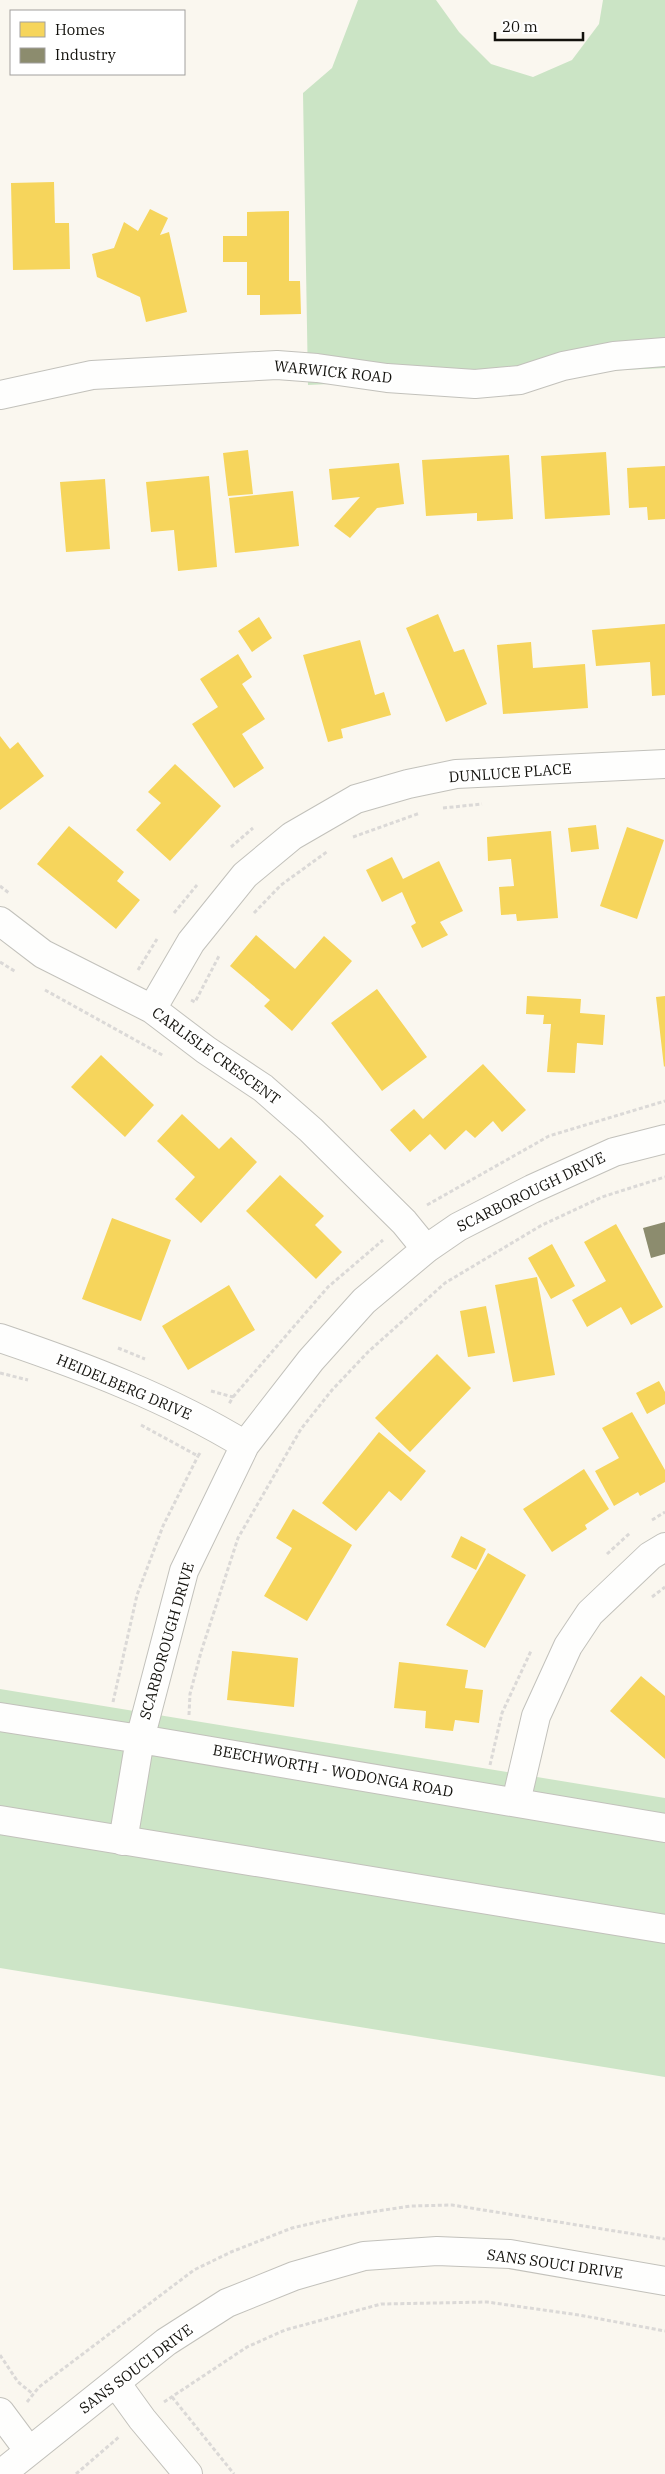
<svg xmlns="http://www.w3.org/2000/svg" width="665" height="2474" viewBox="0 0 665 2474" font-family="'IBM Plex Serif',serif">
  <rect width="100%" height="100%" fill="#faf7ef"/>
  <path fill="#cde5c7" d="M 0,1689 L 665,1798 L 665,2077 L 0,1968 Z"/>
  <path fill="#cbe4c5" d="M 358,0 L 436,0 L 459,32 L 491,64 L 533,77 L 572,60 L 599,24 L 603,0 L 665,0 L 665,368 L 308,385 L 303,93 L 332,68 Z"/>
  <path fill="#f6d55c" d="M 54,182 L 55,223 L 69,223 L 70,269 L 13,270 L 11,183 Z
    M 150,209 L 168,218 L 160,235 L 169,232 L 187,312 L 146,322 L 140,297 L 97,277 L 92,254 L 114,248 L 124,222 L 138,231 Z
    M 289,211 L 289,281 L 300,281 L 301,314 L 260,315 L 260,295 L 247,295 L 247,262 L 223,262 L 223,236 L 247,236 L 247,212 Z
    M 248,450 L 253,494 L 228,496 L 223,453 Z
    M 606,452 L 610,515 L 545,519 L 541,456 Z
    M 509,455 L 513,519 L 477,521 L 477,513 L 426,516 L 422,460 Z
    M 399,463 L 404,504 L 377,508 L 350,538 L 334,526 L 360,497 L 332,500 L 329,469 Z
    M 665,466 L 665,519 L 648,520 L 647,507 L 629,508 L 627,468 Z
    M 209,476 L 217,567 L 178,571 L 174,530 L 151,532 L 146,482 Z
    M 105,479 L 110,549 L 66,552 L 60,482 Z
    M 293,491 L 299,546 L 235,553 L 229,498 Z
    M 438,614 L 454,652 L 464,649 L 487,704 L 446,722 L 406,628 Z
    M 259,617 L 272,638 L 252,652 L 238,631 Z
    M 665,624 L 665,695 L 652,696 L 650,662 L 596,666 L 592,630 Z
    M 360,640 L 375,695 L 384,692 L 391,715 L 341,729 L 343,738 L 328,742 L 303,655 Z
    M 531,642 L 533,668 L 585,664 L 588,708 L 503,714 L 497,645 Z
    M 238,654 L 252,677 L 242,684 L 265,719 L 242,734 L 264,768 L 234,788 L 192,724 L 218,707 L 200,679 Z
    M 0,736 L 10,749 L 18,742 L 44,776 L 0,810 Z
    M 175,764 L 221,806 L 170,861 L 136,830 L 161,803 L 148,792 Z
    M 596,825 L 599,849 L 571,852 L 568,828 Z
    M 69,826 L 124,872 L 117,881 L 140,900 L 116,929 L 37,864 Z
    M 627,827 L 664,840 L 637,919 L 600,906 Z
    M 551,831 L 558,918 L 517,921 L 516,914 L 501,915 L 499,887 L 514,886 L 511,859 L 488,861 L 487,837 Z
    M 392,857 L 403,879 L 439,861 L 463,911 L 440,922 L 448,935 L 422,948 L 411,926 L 416,923 L 402,892 L 382,902 L 366,870 Z
    M 256,935 L 295,969 L 324,936 L 352,961 L 292,1031 L 264,1006 L 270,1000 L 230,966 Z
    M 377,989 L 427,1057 L 382,1091 L 331,1023 Z
    M 527,996 L 581,999 L 580,1013 L 605,1015 L 603,1045 L 577,1043 L 575,1073 L 547,1072 L 551,1024 L 543,1024 L 544,1015 L 526,1014 Z
    M 665,996 L 665,1066 L 664,1067 L 656,997 Z
    M 101,1055 L 154,1105 L 125,1137 L 71,1087 Z
    M 483,1064 L 526,1110 L 502,1132 L 493,1121 L 475,1138 L 466,1130 L 445,1150 L 430,1134 L 410,1152 L 390,1130 L 414,1109 L 423,1119 Z
    M 182,1114 L 219,1149 L 231,1137 L 257,1162 L 201,1223 L 175,1199 L 195,1177 L 157,1141 Z
    M 280,1175 L 324,1216 L 315,1225 L 342,1252 L 316,1279 L 246,1211 Z
    M 112,1218 L 171,1240 L 141,1321 L 82,1299 Z
    M 616,1224 L 663,1307 L 631,1325 L 621,1307 L 587,1327 L 572,1300 L 606,1281 L 584,1242 Z
    M 552,1244 L 575,1286 L 551,1299 L 528,1258 Z
    M 537,1277 L 555,1375 L 513,1382 L 495,1285 Z
    M 229,1285 L 255,1330 L 188,1370 L 162,1326 Z
    M 486,1306 L 495,1353 L 468,1357 L 460,1311 Z
    M 437,1354 L 471,1388 L 410,1452 L 375,1418 Z
    M 659,1381 L 665,1392 L 665,1404 L 647,1414 L 636,1393 Z
    M 632,1412 L 665,1470 L 665,1482 L 640,1496 L 638,1492 L 614,1506 L 595,1471 L 619,1458 L 602,1428 Z
    M 379,1432 L 426,1471 L 401,1501 L 389,1491 L 356,1531 L 322,1503 Z
    M 584,1469 L 609,1509 L 585,1525 L 587,1529 L 552,1552 L 523,1509 Z
    M 293,1509 L 352,1545 L 307,1621 L 264,1596 L 292,1548 L 276,1538 Z
    M 461,1536 L 486,1549 L 476,1570 L 451,1557 Z
    M 488,1553 L 526,1575 L 485,1648 L 446,1625 Z
    M 232,1651 L 298,1658 L 294,1707 L 227,1700 Z
    M 399,1662 L 468,1670 L 465,1688 L 483,1690 L 479,1723 L 455,1720 L 453,1731 L 425,1728 L 426,1711 L 394,1708 Z
    M 641,1676 L 665,1696 L 665,1759 L 610,1711 Z"/>
  <path fill="#8c8c6e" d="M 665,1222 L 665,1254 L 651,1258 L 643,1228 Z"/>
  <g fill="none" stroke-linecap="round" stroke-linejoin="round">
    <defs>
      <path id="minor" d="M 0,395 L 92,375 L 277,365 L 317,368 L 387,378 L 475,384 L 520,380 L 563,366 L 614,356 L 665,352
        M 0,921 L 43,954 L 152,1009 L 206,1050 L 263,1088 L 311,1130 L 404,1222 L 426,1249
        M 152,1009 L 191,942 L 245,875 L 292,836 L 356,799 L 408,784 L 456,774 L 665,764
        M 0,1338 C 83,1366 170,1399 245,1445
        M 0,1717 L 140,1739 L 665,1828
        M 516,1802 L 536,1716 L 568,1646 L 590,1613 L 650,1556 L 665,1547
        M 123,1841 L 140,1739 L 184,1571 L 245,1445 L 311,1360 L 364,1301 L 426,1249 L 458,1227 L 532,1189 L 614,1152 L 665,1139
        M 116,2383 L 142,2419 L 188,2474
        M 0,2412 L 29,2451
        M 1,2474 L 166,2342 L 227,2303 L 294,2276 L 364,2256 L 437,2251 L 510,2254 L 665,2281"/>
      <path id="major" d="M 0,1820 L 665,1929"/>
    </defs>
    <use href="#minor" stroke="#c2c1bb" stroke-width="30"/>
    <use href="#major" stroke="#c2c1bb" stroke-width="30"/>
    <path stroke="#dbd9d7" stroke-width="3" stroke-dasharray="4 2.5" stroke-linecap="butt" d="M 443,808 L 482,804
      M 353,837 L 420,813
      M 231,847 L 253,828
      M 0,886 L 9,893
      M 174,913 L 197,885
      M 254,913 L 281,885 L 328,851
      M 0,962 L 16,972
      M 138,970 L 157,939
      M 45,990 L 164,1056
      M 191,1000 L 195,1002 L 219,956
      M 427,1205 L 549,1136 L 665,1101
      M 118,1348 L 145,1359
      M 0,1373 L 28,1380
      M 211,1391 L 233,1397 L 229,1404
      M 233,1397 L 328,1287 L 383,1240
      M 141,1425 L 198,1456 L 200,1453
      M 652,1520 L 665,1512
      M 607,1554 L 630,1533
      M 652,1597 L 665,1587
      M 113,1702 L 137,1595 L 163,1526 L 198,1456
      M 189,1715 L 190,1694 L 201,1652 L 238,1538 L 301,1429 L 332,1390 L 368,1352 L 445,1283 L 542,1225 L 602,1197 L 665,1177
      M 490,1765 L 502,1713 L 531,1651
      M 0,2355 L 18,2382 L 33,2394
      M 172,2397 L 234,2474
      M 27,2402 L 39,2387 L 194,2270 L 231,2252 L 292,2228 L 344,2216 L 411,2206 L 452,2205 L 665,2239
      M 164,2402 L 247,2347 L 285,2330 L 381,2304 L 487,2302 L 579,2315 L 665,2331
      M 76,2474 L 120,2436"/>
    <use href="#minor" stroke="#fefefd" stroke-width="28"/>
    <use href="#major" stroke="#fefefd" stroke-width="28"/>
  </g>
  <g text-anchor="middle" stroke-width="5" stroke-linejoin="round" paint-order="stroke">
    <g font-size="15" fill="#13120d" stroke="#fff">
      <text transform="translate(333 372) rotate(6)" y="5">WARWICK ROAD</text>
      <text transform="translate(510 773) rotate(-4)" y="5">DUNLUCE PLACE</text>
      <text transform="translate(216 1056) rotate(36)" y="5">CARLISLE CRESCENT</text>
      <text transform="translate(531 1192) rotate(-26)" y="5">SCARBOROUGH DRIVE</text>
      <text transform="translate(124 1387) rotate(23)" y="5">HEIDELBERG DRIVE</text>
      <text transform="translate(167 1641) rotate(-74)" y="5">SCARBOROUGH DRIVE</text>
      <text transform="translate(333 1771) rotate(10)" y="5">BEECHWORTH - WODONGA ROAD</text>
      <text transform="translate(555 2264) rotate(8)" y="5">SANS SOUCI DRIVE</text>
      <text transform="translate(136 2369) rotate(-37)" y="5">SANS SOUCI DRIVE</text>
    </g>
  </g>
  <rect x="10" y="10" width="175" height="65" fill="#ffffff" stroke="#a1a09e"/>
  <rect x="20" y="22" width="25" height="15" fill="#f6d55c" stroke="#a1a09e"/>
  <text x="55" y="35" font-size="15" fill="#13120d">Homes</text>
  <rect x="20" y="48" width="25" height="15" fill="#8c8c6e" stroke="#a1a09e"/>
  <text x="55" y="60" font-size="15" fill="#13120d">Industry</text>
  <path d="M495 32v8h88v-8" fill="none" stroke="#13120d" stroke-width="2.5"/>
  <text x="502" y="32" font-size="15" fill="#13120d" stroke="#ffffff" stroke-width="4" paint-order="stroke">20 m</text>
</svg>
